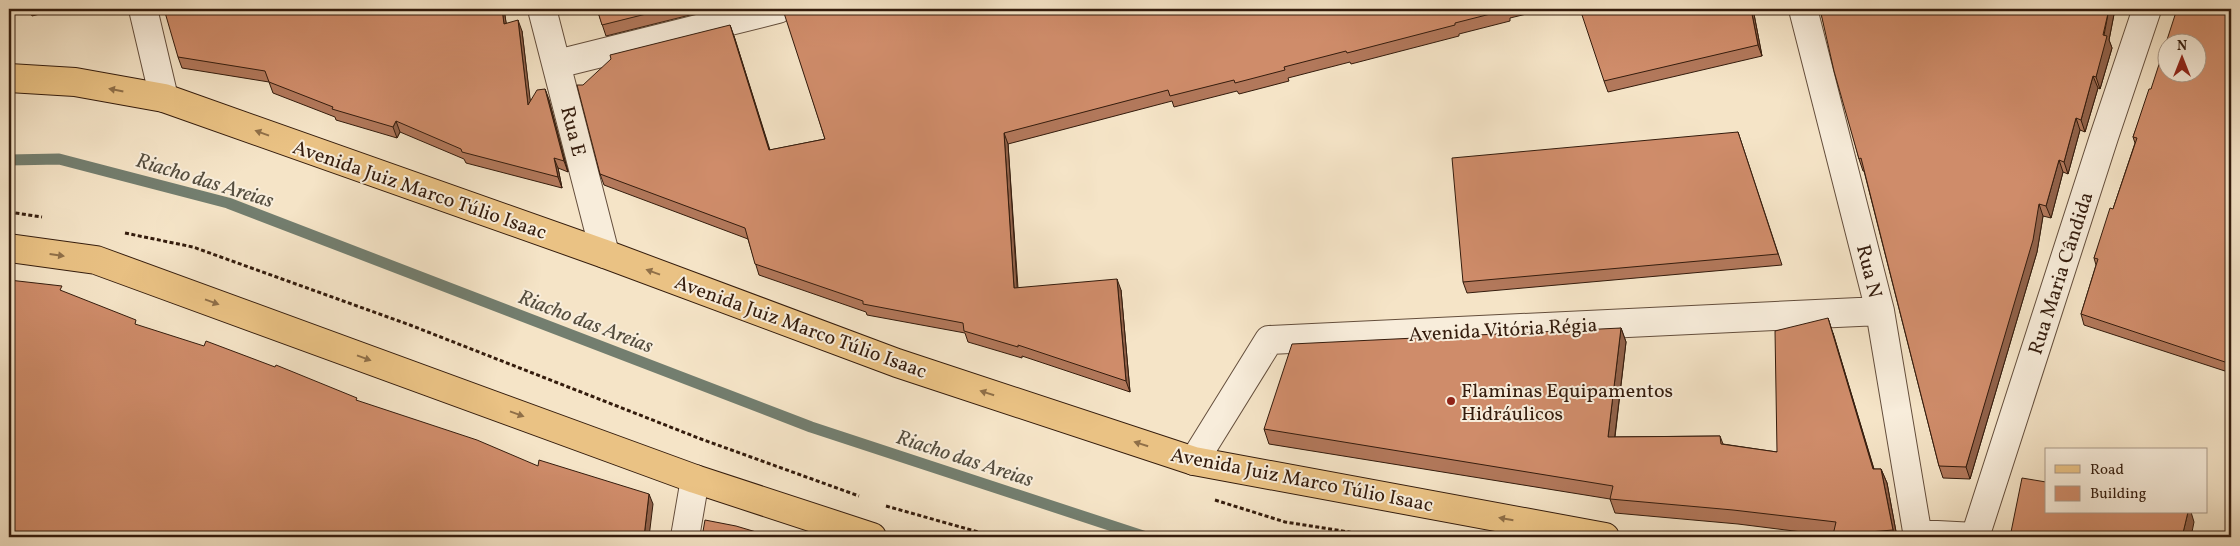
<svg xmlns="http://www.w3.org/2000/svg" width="2240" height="546" viewBox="0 0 2240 546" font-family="Vollkorn,serif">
  <rect width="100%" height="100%" fill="#f5e4c7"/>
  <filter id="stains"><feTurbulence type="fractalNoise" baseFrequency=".004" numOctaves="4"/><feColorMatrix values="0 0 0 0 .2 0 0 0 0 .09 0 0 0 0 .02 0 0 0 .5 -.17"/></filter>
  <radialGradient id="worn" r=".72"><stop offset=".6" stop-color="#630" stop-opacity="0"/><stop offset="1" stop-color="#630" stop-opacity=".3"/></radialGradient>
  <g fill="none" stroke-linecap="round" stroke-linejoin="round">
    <path stroke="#737e6f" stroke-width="11" d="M 9,160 L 59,159 L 228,203 L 811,427 L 1146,537"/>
    <defs>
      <path id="minor" d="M 143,9 L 164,98
        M 542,9 L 605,254
        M 1803,9 L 1880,311 L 1918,537
        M 557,64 L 778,9
        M 1194,461 L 1269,340 L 1880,311
        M 1918,534 L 1975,537
        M 685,537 L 695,479"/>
      <path id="tertiary" d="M 1975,537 L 2104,137 L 2147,9"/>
      <path id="primary" d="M 9,78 L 75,82 L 164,98 L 605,254 L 897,363 L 1194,461 L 1605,537
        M 9,248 L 96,260 L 695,479 L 872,537"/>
    </defs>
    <use href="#minor" stroke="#644e3c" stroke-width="30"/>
    <use href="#tertiary" stroke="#644e3c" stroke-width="30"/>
    <use href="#primary" stroke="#341c0d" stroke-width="30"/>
    <path stroke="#341c0d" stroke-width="3" stroke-dasharray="4 2.5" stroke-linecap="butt" d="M 9,212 L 42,217
      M 125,233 L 193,247 L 410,325 L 701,439 L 859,496
      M 1215,500 L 1285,522 L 1381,537
      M 886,506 L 996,537"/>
    <use href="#minor" stroke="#f8eddb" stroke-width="28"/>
    <use href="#tertiary" stroke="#f8eddb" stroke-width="28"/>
    <use href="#primary" stroke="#eac284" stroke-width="28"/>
  </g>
  <path fill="#b2785b" stroke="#341c0d" d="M 29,9 L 59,9 L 32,16 Z
    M 504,9 L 506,23 L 522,31 L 530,101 L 545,89 L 549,100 L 568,172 L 558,168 L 562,188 L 466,163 L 464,159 L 400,132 L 397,138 L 336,120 L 335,117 L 273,93 L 269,82 L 182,68 L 178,57 Z
    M 597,9 L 714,9 L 606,36 Z
    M 784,9 L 1547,9 L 1510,18 L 1510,21 L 1459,34 L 1459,36 L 1351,64 L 1350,62 L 1288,78 L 1289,81 L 1239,94 L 1237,91 L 1174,107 L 1172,101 L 1008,144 L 1018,288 L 1121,290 L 1130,392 L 1022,356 L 1022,358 L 968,342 L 965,333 L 867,315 L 866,312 L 759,275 L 748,239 L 604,185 L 600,174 L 583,85 L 734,36 L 770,150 L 825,139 Z
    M 1753,9 L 1762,56 L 1608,92 L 1604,81 Z
    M 1820,9 L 2115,9 L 2109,40 L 2112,48 L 2100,89 L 2098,88 L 2085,132 L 2080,130 L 2068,174 L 2063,172 L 2051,218 L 2043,216 L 2037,252 L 1970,479 L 1943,478 L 1939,466 L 1864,171 L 1863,171 L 1859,159 Z
    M 2231,9 L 2231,373 L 2084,325 L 2081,314 L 2096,265 L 2094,258 L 2113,209 L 2135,143 L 2133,137 L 2151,89 Z
    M 1738,132 L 1782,265 L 1467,293 L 1463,282 Z
    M 1621,328 L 1626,342 L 1615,437 L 1720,436 L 1723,444 L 1777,452 L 1833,333 L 1874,469 L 1881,469 L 1887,483 L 1897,537 L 1834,537 L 1834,536 L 1738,524 L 1615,513 L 1610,499 L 1269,444 L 1264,429 Z"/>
  <path fill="#91624a" stroke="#341c0d" d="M 502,9 L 504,9 L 508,35 L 504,24 Z
    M 1751,9 L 1753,9 L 1762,56 L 1758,45 Z
    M 2109,9 L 2115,9 L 2109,40 L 2112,48 L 2100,89 L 2096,77 Z
    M 518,20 L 522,31 L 532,115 L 528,105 Z
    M 730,25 L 734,36 L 773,161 L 769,150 Z
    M 2093,76 L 2098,88 L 2085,132 L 2081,120 Z
    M 545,89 L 549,100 L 568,172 L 564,161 Z
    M 2076,118 L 2080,130 L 2068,174 L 2064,162 Z
    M 396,121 L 400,132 L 397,138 L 393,127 Z
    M 1004,133 L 1008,144 L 1018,300 L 1014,288 Z
    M 554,158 L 558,168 L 562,188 L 558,177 Z
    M 2059,160 L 2063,172 L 2051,218 L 2046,206 Z
    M 2039,204 L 2043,216 L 2037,252 L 1970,479 L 1966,467 Z
    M 1117,279 L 1121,290 L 1130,392 L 1126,381 Z
    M 1828,318 L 1833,333 L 1878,483 L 1873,469 Z
    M 1621,328 L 1626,342 L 1613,451 L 1608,437 Z
    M 1881,469 L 1887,483 L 1897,537 L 1895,537 L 1893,530 Z
    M 649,494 L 653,504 L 649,537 L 644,537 Z
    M 2188,512 L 2191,512 L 2194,522 L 2191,537 L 2182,537 Z"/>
  <path fill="#cf8c6a" stroke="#341c0d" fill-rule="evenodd" d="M 164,9 L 502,9 L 504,24 L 518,20 L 528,105 L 537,90 L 545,89 L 564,161 L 554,158 L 558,177 L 462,152 L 461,149 L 396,121 L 393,127 L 332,109 L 333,107 L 269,82 L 265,71 L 178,57 Z
    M 597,9 L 666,9 L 602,25 Z
    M 784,9 L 1506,9 L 1506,10 L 1455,23 L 1455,25 L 1347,53 L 1346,51 L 1284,67 L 1285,70 L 1235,83 L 1234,80 L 1170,96 L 1168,90 L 1004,133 L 1014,288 L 1117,279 L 1126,381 L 1018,345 L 1018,347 L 964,331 L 963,323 L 863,304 L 863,301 L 755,264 L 745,228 L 600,174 L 577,85 L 583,85 L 611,59 L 610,55 L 730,25 L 769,150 L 825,139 L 783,10 Z
    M 1580,9 L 1751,9 L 1758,45 L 1604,81 Z
    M 1820,9 L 2109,9 L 2103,35 L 2107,36 L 2096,77 L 2093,76 L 2081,120 L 2076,118 L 2064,162 L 2059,160 L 2046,206 L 2039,204 L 2033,240 L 1966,467 L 1939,466 L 1861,158 L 1859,159 L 1834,71 Z
    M 2177,9 L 2231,9 L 2231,364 L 2081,314 L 2098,259 L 2094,258 L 2110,208 L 2113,209 L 2137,138 L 2133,137 L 2149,89 L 2151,89 ZM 2168,42 L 2198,42 L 2198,72 L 2168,72 Z
    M 1738,132 L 1778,254 L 1463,282 L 1452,158 Z
    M 9,280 L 62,286 L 60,290 L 136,320 L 135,324 L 204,346 L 206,341 L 275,367 L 276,365 L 357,398 L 356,400 L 477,440 L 538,466 L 539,460 L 649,494 L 644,537 L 9,537 Z
    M 1828,318 L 1873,469 L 1881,469 L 1893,530 L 1833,535 L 1836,522 L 1733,510 L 1610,499 L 1613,486 L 1264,429 L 1292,344 L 1621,328 L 1608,437 L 1720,436 L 1721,444 L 1777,452 L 1775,331 Z
    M 2022,478 L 2046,482 L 2046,512 L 2188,512 L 2182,537 L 2010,537 Z
    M 705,520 L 736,526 L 773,537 L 702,537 Z"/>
  <defs><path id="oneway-solid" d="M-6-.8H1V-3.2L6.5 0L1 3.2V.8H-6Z" transform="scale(1.25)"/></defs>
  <g fill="#8f6f48">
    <use href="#oneway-solid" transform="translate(116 90) rotate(-169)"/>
    <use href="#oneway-solid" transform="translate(262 133) rotate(-160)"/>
    <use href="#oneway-solid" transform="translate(57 255) rotate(8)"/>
    <use href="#oneway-solid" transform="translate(653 272) rotate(-160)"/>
    <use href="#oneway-solid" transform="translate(212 302) rotate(20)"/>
    <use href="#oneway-solid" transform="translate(364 358) rotate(20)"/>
    <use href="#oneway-solid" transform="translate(987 393) rotate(-162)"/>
    <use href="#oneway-solid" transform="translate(517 414) rotate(20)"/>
    <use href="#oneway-solid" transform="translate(1141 444) rotate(-162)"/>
    <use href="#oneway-solid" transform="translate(1506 519) rotate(-170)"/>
  </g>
  <circle fill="#8f2418" stroke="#f8eddb" stroke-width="2" cx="1451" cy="401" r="5"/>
  <g text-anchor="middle" stroke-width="4" stroke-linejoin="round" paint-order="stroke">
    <g font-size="20" fill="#341c0d" stroke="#f8eddb">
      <text transform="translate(574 131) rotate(76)" y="7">Rua E</text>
      <text transform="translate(420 189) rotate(19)" y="7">Avenida Juiz Marco Túlio Isaac</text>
      <text transform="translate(1870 271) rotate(76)" y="7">Rua N</text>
      <text transform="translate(2060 273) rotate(-72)" y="7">Rua Maria Cândida</text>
      <text transform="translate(801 326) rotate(20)" y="7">Avenida Juiz Marco Túlio Isaac</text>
      <text transform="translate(1503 329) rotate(-3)" y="7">Avenida Vitória Régia</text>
      <text transform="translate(1302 479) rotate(11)" y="7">Avenida Juiz Marco Túlio Isaac</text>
    </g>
    <g font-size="20" fill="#341c0d" stroke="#f8eddb" text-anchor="start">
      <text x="1461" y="397">Flaminas Equipamentos<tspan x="1461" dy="23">Hidráulicos</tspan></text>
    </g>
    <g font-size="21" font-style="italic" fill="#544d3e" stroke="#f8eddb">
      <text transform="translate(205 180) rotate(17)" y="7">Riacho das Areias</text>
      <text transform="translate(586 321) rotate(21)" y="7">Riacho das Areias</text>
      <text transform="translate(965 458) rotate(18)" y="7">Riacho das Areias</text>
    </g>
  </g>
  <rect width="2240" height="546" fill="none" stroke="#f5e4c7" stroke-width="30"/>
  <rect x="10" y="10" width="2220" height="526" fill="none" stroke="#341c0d" stroke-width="2.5"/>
  <rect x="15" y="15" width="2210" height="516" fill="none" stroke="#341c0d"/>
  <rect x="2045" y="448" width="162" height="65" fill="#f8eddb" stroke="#aa9989"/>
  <rect x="2055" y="465" width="25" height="8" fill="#eac284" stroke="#aa9989"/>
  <text x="2090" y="474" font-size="15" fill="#341c0d">Road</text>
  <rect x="2055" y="486" width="25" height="15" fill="#cf8c6a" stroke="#aa9989"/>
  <text x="2090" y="498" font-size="15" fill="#341c0d">Building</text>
  <g transform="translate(2182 58)"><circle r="24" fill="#f8eddb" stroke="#aa9989"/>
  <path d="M0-4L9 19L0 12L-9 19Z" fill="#8f2418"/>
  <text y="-8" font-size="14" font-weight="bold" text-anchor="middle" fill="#341c0d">N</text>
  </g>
  <rect width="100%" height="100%" filter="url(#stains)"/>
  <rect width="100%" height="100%" fill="url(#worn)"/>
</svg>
